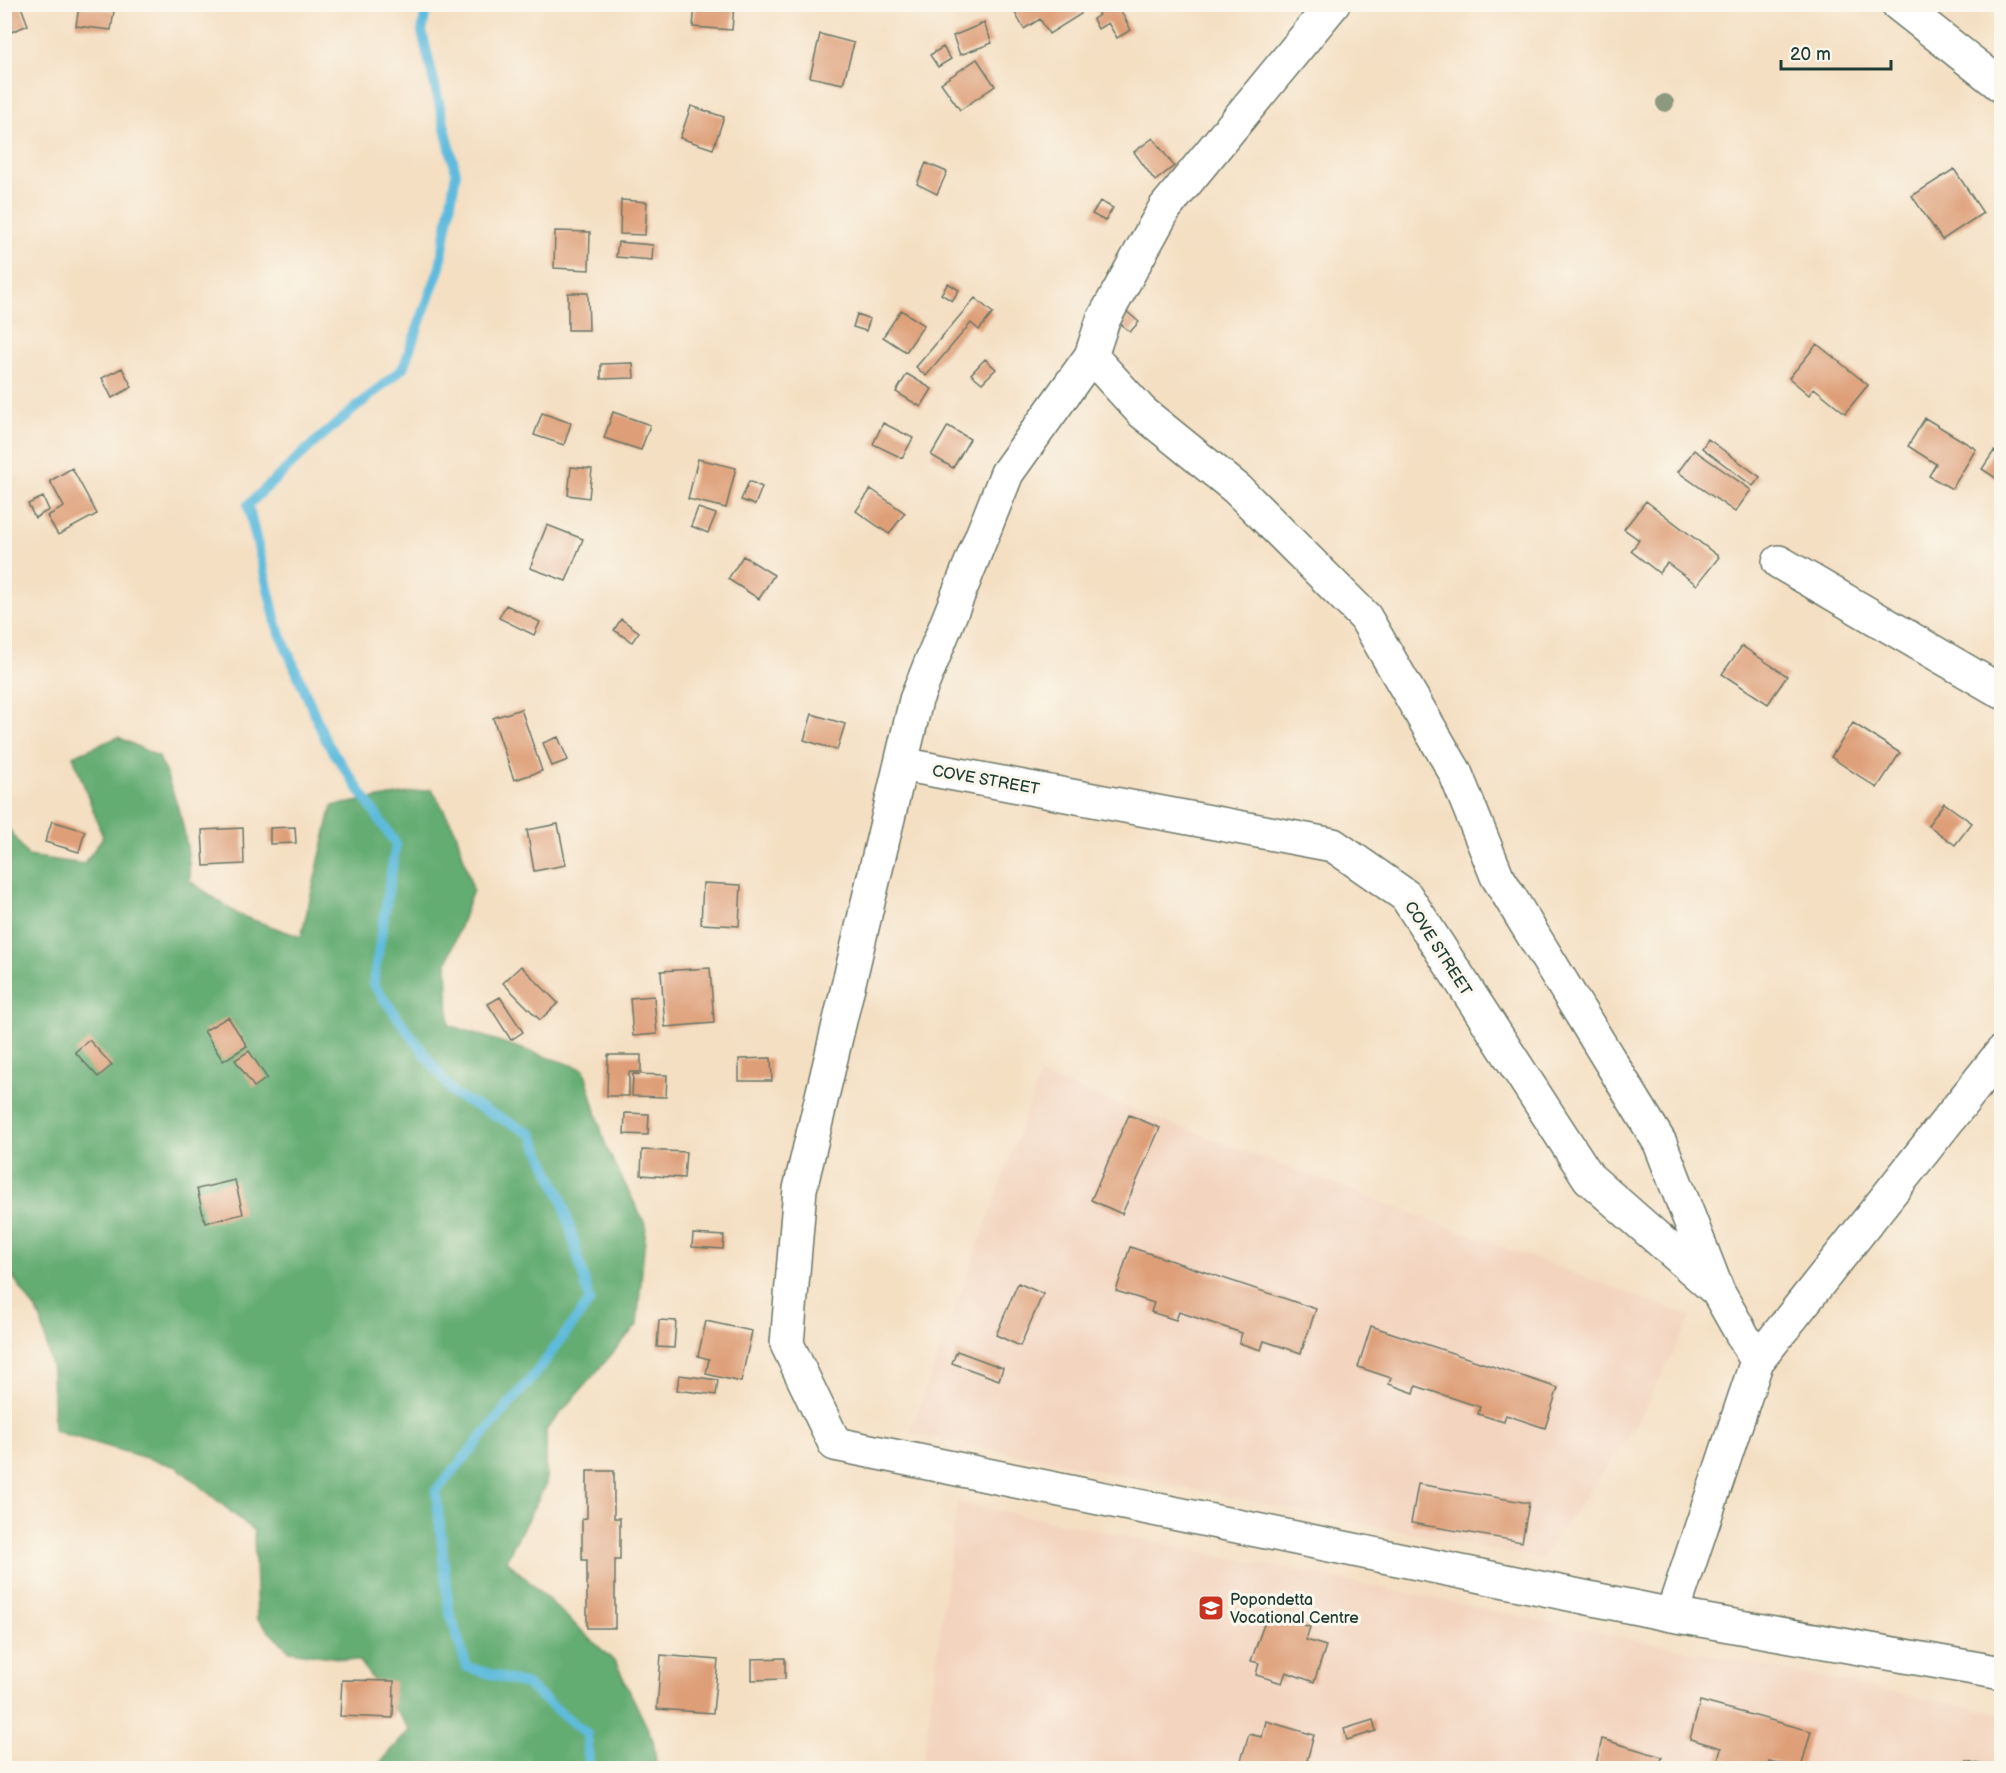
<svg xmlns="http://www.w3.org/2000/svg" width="2006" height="1773" viewBox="0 0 2006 1773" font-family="'Balsamiq Sans',sans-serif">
<rect width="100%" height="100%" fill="#fbf7ec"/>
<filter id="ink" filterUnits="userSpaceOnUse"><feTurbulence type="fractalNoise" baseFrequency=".0167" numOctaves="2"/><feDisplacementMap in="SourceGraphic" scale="12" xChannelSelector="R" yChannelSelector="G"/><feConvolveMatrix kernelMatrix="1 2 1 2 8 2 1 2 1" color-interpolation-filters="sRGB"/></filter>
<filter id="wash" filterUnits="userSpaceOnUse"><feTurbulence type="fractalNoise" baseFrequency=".008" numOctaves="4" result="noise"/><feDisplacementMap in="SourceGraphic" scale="24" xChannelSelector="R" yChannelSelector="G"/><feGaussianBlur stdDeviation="1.35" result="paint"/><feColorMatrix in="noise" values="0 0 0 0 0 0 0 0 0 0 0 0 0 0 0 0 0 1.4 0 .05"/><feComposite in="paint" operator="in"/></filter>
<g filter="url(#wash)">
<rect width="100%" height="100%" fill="#f4dfc3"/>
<!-- built -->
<path fill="#f3d4bf" d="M1040,1075L1692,1317L1634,1428L1541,1559L910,1433Z
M957,1502L2001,1714V1768H922Z"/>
<!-- forest -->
<path fill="#64ac72" stroke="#427453" stroke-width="1.5" d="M118,737L159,757C178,803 188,831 190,881L239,915L301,937L332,806L432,789L456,832L473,890L447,963L449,1025L584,1069L606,1147L646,1226L637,1325L546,1430V1484L506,1560L616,1663L653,1740L657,1768H375L410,1730L359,1661L290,1651L257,1619L254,1531L177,1467L54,1431L52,1371L41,1318L5,1265L4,822L28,856L84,864L103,837L73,756Z"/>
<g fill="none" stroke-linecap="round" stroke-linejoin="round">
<!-- stream -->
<path stroke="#5fbbdd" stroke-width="10" d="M427,4L422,32L456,173L440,267L403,368L315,442L248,505L277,626L326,741L396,844L373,984L455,1095L532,1134L562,1199L590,1301L535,1374L436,1491L449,1610L467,1667L527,1685L587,1734L589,1768"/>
</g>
<g id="blocks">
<!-- building -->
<path fill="#de9f78" d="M4,4H20L28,25L4,35Z
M1010,4H1076L1081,14L1049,34L1040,19L1024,29Z
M1093,4H1117L1131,30L1117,38L1108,23L1098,29L1093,19L1099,15Z
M695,5H734L732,30L693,27Z
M79,6L114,11L111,30L76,26Z
M984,23L992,43L960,55L953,36Z
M820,34L854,43L843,84L810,77Z
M943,47L951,59L938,67L930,55Z
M977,59L995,86L960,110L941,83Z
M691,106L724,117L713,149L680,138Z
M1153,138L1174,166L1155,181L1134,152Z
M926,163L947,172L937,194L917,184Z
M1954,169L1983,213L1942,240L1912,196Z
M621,200L647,202L645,235L620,234Z
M1100,201L1113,208L1105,221L1092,214Z
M555,231L590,232L589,270L554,268Z
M618,242L653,245L652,260L616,257Z
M948,283L959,290L952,301L941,294Z
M568,293H588L589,330H568Z
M975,298L993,313L979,330L971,323L926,376L916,367Z
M901,310L924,325L906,352L883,337Z
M1125,310L1139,322L1130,332L1116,320Z
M857,314L870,319L866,331L853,327Z
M1817,344L1868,385L1845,413L1814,388L1809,395L1789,378Z
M985,359L996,369L982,383L971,374Z
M633,363L634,378L601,379V364Z
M122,368L132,387L112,398L102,378Z
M907,374L932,389L921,407L896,392Z
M613,412L650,425L641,450L604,438Z
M542,413L571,423L564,445L534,435Z
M1925,418L1976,449L1952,489L1929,476L1936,464L1908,446Z
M883,423L913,438L902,458L873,444Z
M948,426L970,439L953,468L931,455Z
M1708,439L1760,477L1753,486L1702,448Z
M1694,450L1751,490L1735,512L1678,472Z
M1994,451L2002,456V482L1982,469Z
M698,459L736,468L726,508L688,499Z
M571,467L592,469L589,498L568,495Z
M72,468L97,514L58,535L47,516L64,507L50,481Z
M749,481L762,487L755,505L741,500Z
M871,489L905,513L889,534L856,511Z
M43,497L49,510L35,518L28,504Z
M1646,501L1719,557L1697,585L1667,563L1659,573L1631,551L1639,540L1624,529Z
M698,508L716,514L708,533L691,526Z
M547,525L583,539L566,581L530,568Z
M743,556L774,575L759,599L728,579Z
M506,605L540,622L534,635L499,618Z
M621,619L639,632L632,642L614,630Z
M1742,646L1787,676L1768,704L1722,674Z
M521,709L542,771L514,780L493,718Z
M812,714L845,724L837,750L804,740Z
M1853,723L1900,753L1877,788L1831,757Z
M558,737L568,760L552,766L543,743Z
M1944,803L1972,823L1955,845L1928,825Z
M52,821L85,831L79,852L45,842Z
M558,824L566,865L534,871L527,830Z
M295,827L296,843L270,844V828Z
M243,828L244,864L204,866L202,830Z
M703,883L741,885L739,926L701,924Z
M521,966L558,1003L540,1020L503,983Z
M710,968L714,1023L665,1027L661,971Z
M654,996L657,1034L633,1036L630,998Z
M500,997L523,1032L511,1040L488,1004Z
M228,1017L247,1046L223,1061L204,1031Z
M89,1040L112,1065L98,1077L75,1052Z
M249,1051L267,1078L254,1087L235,1060Z
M608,1055H641V1072H629V1096H607Z
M771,1058L772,1081H739V1059Z
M633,1074L667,1075L666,1097L632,1096Z
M625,1113L649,1114L648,1135L624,1134Z
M1129,1115L1160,1128L1122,1214L1091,1200Z
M642,1150L686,1152L684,1178L641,1175Z
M235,1180L243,1214L205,1223L197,1189Z
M693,1234L724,1236L723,1249L692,1247Z
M1130,1247L1316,1309L1301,1353L1264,1341L1261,1350L1239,1343L1242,1333L1179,1312L1176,1320L1151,1312L1154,1303L1116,1291Z
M1018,1283L1043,1294L1020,1346L996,1335Z
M659,1320L676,1321L674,1348L657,1347Z
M706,1321L752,1331L741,1382L706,1374L709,1359L698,1356Z
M1371,1326L1558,1388L1545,1428L1506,1415L1504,1422L1478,1414L1480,1407L1416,1386L1414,1393L1389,1384L1391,1378L1358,1367Z
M957,1351L1003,1368L999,1380L952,1363Z
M679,1375L718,1380L716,1395L677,1390Z
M587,1471H614V1518H620V1560H615V1628H587V1560H582V1519L587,1518Z
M1418,1484L1529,1503L1522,1542L1411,1523Z
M1268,1613L1310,1627L1306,1640L1326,1646L1314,1682L1286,1672L1282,1683L1256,1675L1259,1663L1251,1661Z
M661,1655L718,1660L713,1713L657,1709Z
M785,1658V1679L752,1680V1659Z
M342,1680L394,1681L393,1718L340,1716Z
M1700,1701L1811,1731L1801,1768L1769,1761L1767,1768H1752L1718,1759L1721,1748L1690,1739Z
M1373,1720L1376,1731L1347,1740L1344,1729Z
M1266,1721L1314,1735L1305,1768H1253L1240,1764L1249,1734L1262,1737Z
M1602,1739L1662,1757L1659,1768H1595Z
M1967,1761L1996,1768H1965Z"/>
</g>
</g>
<g filter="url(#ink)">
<use href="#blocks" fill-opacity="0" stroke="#6a7666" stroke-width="1.5"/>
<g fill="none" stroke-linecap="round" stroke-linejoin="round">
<!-- minor casing -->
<g stroke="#6a7666" stroke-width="36">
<path id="minor" d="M1333,4L1165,208L1103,320L1091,356L1007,473L916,700L800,1189L787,1344L835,1444L1672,1615L2002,1673
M1898,4L2002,86
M1091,356L1142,412L1237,489L1365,617L1455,772L1497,876L1660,1143L1718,1292L1757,1361
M1779,562L2002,692
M901,764L1333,845L1406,896L1589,1178L1715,1289
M1672,1615L1757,1361L2002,1052"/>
</g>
<!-- minor -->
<use href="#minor" stroke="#fff" stroke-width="33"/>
</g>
<!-- trees -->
<circle fill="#8c997f" cx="1665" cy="103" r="9"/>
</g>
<!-- icons -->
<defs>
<g id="school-square" transform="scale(1.35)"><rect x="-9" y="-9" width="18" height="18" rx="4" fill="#c8321e" stroke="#fbf7ec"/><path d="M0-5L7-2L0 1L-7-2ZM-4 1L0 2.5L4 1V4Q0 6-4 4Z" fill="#fff"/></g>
</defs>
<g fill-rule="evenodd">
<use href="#school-square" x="1211" y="1608"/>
</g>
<g text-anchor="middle" stroke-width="6" stroke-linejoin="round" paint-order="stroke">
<!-- street labels -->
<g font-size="16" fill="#1f3d34" stroke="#fbf7ec">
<text transform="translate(986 779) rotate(10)" y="6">COVE STREET</text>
<text transform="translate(1439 948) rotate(57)" y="6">COVE STREET</text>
</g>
<!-- poi labels -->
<g font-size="16" fill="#1f3d34" stroke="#fbf7ec" text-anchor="start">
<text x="1230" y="1605">Popondetta<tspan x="1230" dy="18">Vocational Centre</tspan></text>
</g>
</g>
<!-- margin -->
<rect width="2006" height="1773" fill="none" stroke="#fbf7ec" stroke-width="24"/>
<!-- scale -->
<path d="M1781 60v9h110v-9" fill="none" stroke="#1f3d34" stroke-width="3"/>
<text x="1790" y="60" font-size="18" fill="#1f3d34" stroke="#fbf7ec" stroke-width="4.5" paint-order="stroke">20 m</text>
</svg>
